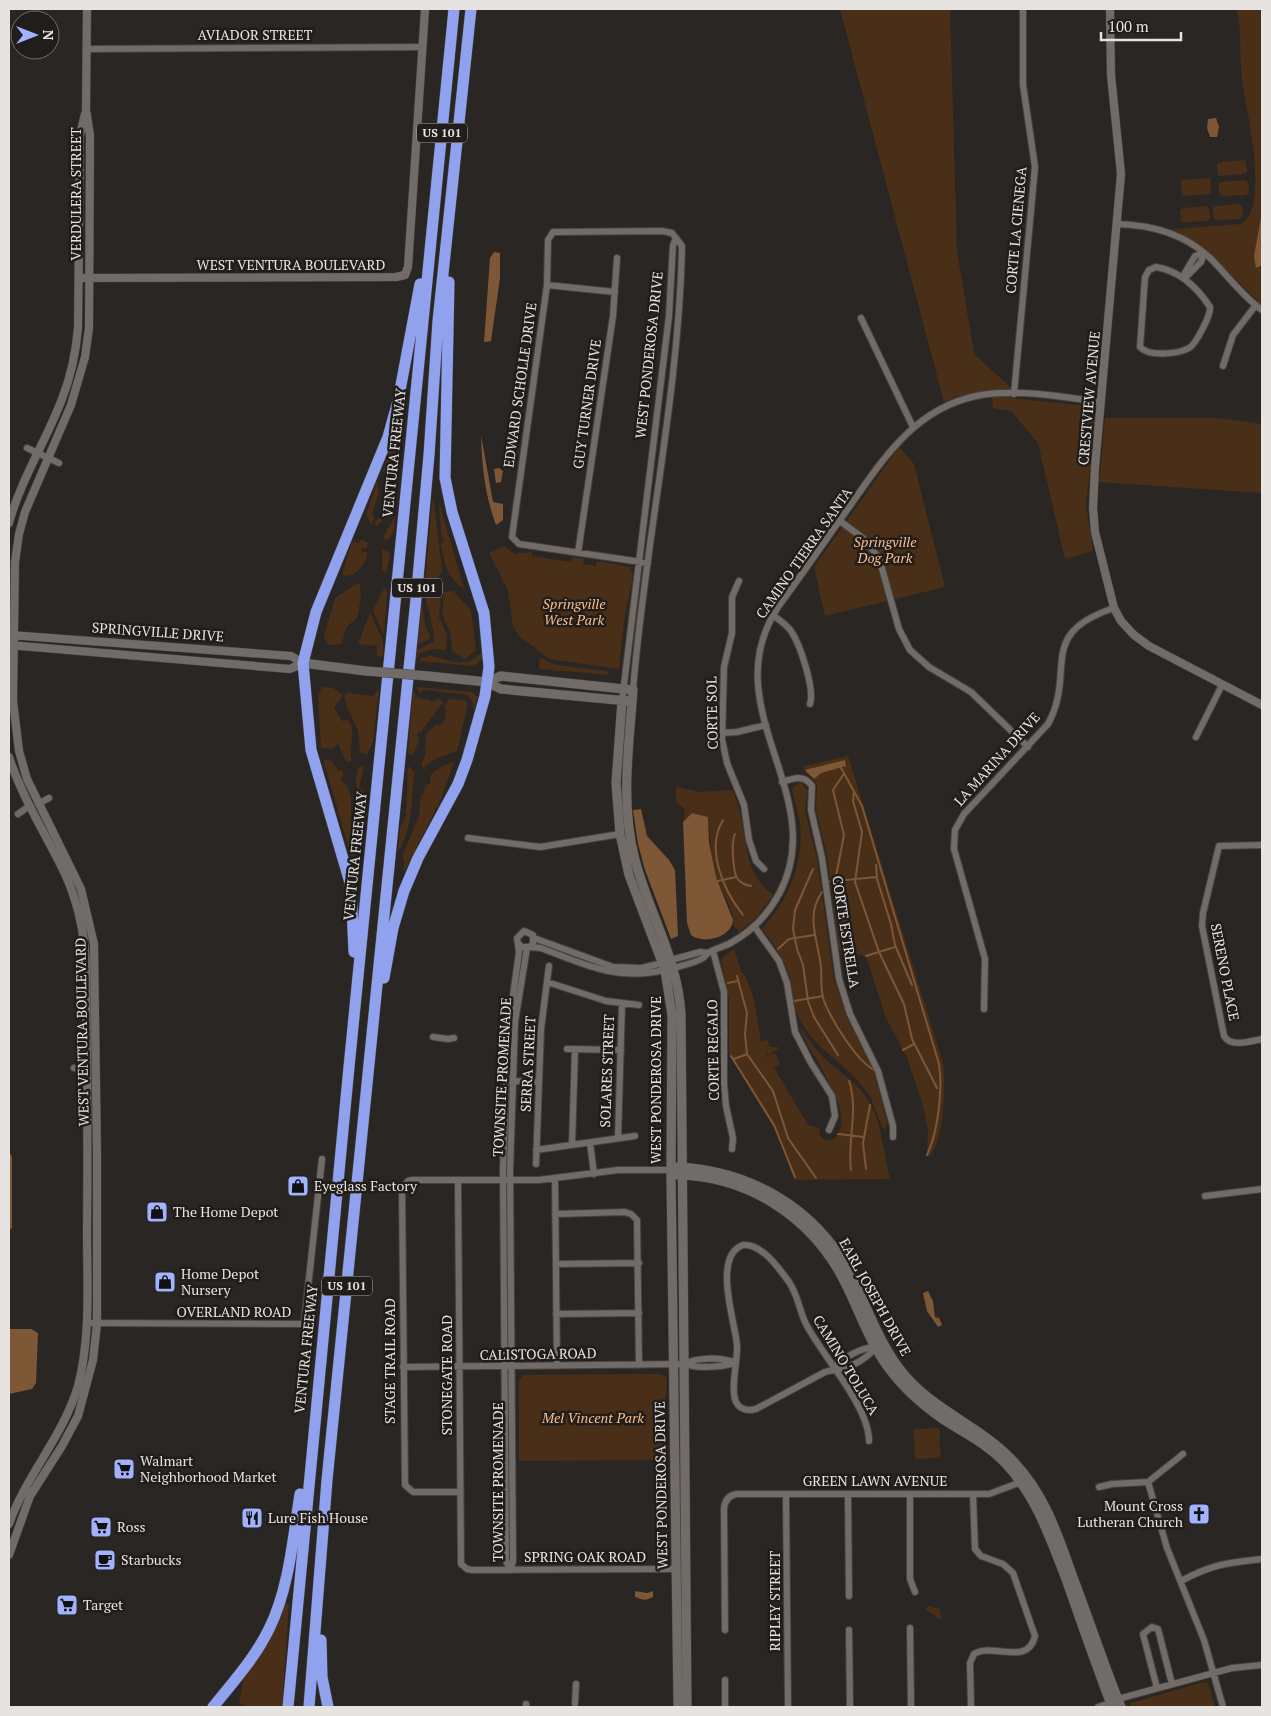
<svg xmlns="http://www.w3.org/2000/svg" width="1271" height="1716" viewBox="0 0 1271 1716" font-family="'PT Serif',serif">
<rect width="100%" height="100%" fill="#2a2623"/>
<!-- green -->
<path fill="#4a2f18" d="M840,9H950L957,251L974,354L1010,387V398L1097,407L1086,504L1093,551L1065,559L1038,443L1011,411L993,408L991,390L944,402Z
M1237,9H1262V305L1206,250L1173,229L1241,224C1271,207 1245,107 1242,77C1239,55 1242,31 1237,9Z
M1243,160L1246,162L1247,172L1244,174L1220,176L1218,174L1217,164L1220,162Z
M1210,178L1211,194L1182,196L1181,180Z
M1245,180L1248,183L1249,192L1246,195L1222,196L1219,194V184L1221,182Z
M1239,204L1242,207L1243,216L1240,219L1216,220L1214,218L1213,208L1216,206Z
M1206,206L1209,209L1210,218L1207,221L1183,222L1181,221L1180,211L1183,208Z
M1105,418H1218L1262,424V493L1099,482Z
M396,429L399,441L390,470V508L387,517L376,527L375,522L380,517V511L384,512L385,475L383,471Z
M899,447L914,464L945,587L825,616L814,567Z
M377,482L379,492L372,514L374,518L372,525L366,515Z
M432,501H434L442,571L435,582L425,583Z
M439,502L464,588C447,579 445,563 441,545L444,540L441,532Z
M395,517L394,532L387,541L383,537Z
M362,539L368,543L367,547L361,549V551L368,553C365,565 358,574 346,576L342,574L352,542L358,543Z
M504,546L515,554L532,552V556L571,562L572,557L584,559L583,564L596,566L597,561L630,567L633,576L625,614L619,669L550,659L519,636L513,626L508,591L489,553Z
M382,549L387,550L390,556L386,574L382,569Z
M358,583L360,584L361,598L357,618L346,627L342,644L328,645L324,637L335,598Z
M385,587L387,593L384,636L373,610Z
M434,588L441,596L439,617L447,635L446,650L435,649L420,653L416,660L417,650L434,642C435,631 427,606 424,592L425,589Z
M453,591L471,610L476,650L465,659L452,651L451,635L442,613L444,592Z
M422,601L425,625L431,638L418,645Z
M370,613L383,640V657L377,656V646L358,644Z
M482,651L483,658L474,666L419,661L421,657L427,658L428,655C446,659 468,671 482,651Z
M541,658L557,665L606,671L610,675L539,669V659Z
M322,687L333,688L343,695L334,708L342,721L348,720C358,733 347,746 352,760L350,762L346,761L338,744L331,749L321,748L318,695Z
M416,687L472,692L478,697L473,712V703L468,695L427,690L422,691L421,694Z
M379,689L373,742L367,755L360,752L358,730L347,707L344,695L348,693L373,696Z
M413,691L419,698L430,700L431,703L438,699L443,702L421,732L417,733L419,741L412,756L408,753Z
M449,699L464,700L468,703L457,751L437,758L423,768L421,765L425,755L426,734L435,725L440,726L446,717L444,713L447,710L444,708Z
M848,756L943,1063C946,1084 944,1139 930,1156L927,1155L928,1130L922,1102L907,1058L886,1018L866,956L839,950L827,855L816,810L817,786L813,778L805,773L804,766Z
M323,759L333,761V764L338,770H342L344,774L341,779L348,788L351,799V818L358,839L354,857L351,856Z
M454,762L441,799L404,872V859L402,857L419,816L421,795H423L425,786L430,783V776C437,768 444,765 454,762Z
M364,765L359,789L363,790C362,801 367,812 363,822C357,816 354,775 358,768Z
M408,766L415,772C410,798 414,828 398,852L400,828L406,816Z
M800,782L807,790L805,811L817,859L834,980L846,1015L874,1072L887,1122L885,1130C878,1123 875,1103 867,1092C845,1060 807,1048 794,1005C791,998 792,990 791,982C786,961 775,945 762,929C789,900 804,862 800,823C798,811 794,800 792,789Z
M676,787L701,792L730,790L733,791C749,826 739,871 773,895L756,918L739,932L733,925C735,911 721,891 716,878C709,858 711,837 708,817L694,813L684,820L685,809L676,802Z
M734,949L742,973L745,975L754,999L761,1042L767,1039L770,1047H778V1049L768,1055L766,1052L767,1056L775,1053L780,1064L774,1068L808,1125L819,1128C818,1137 824,1142 832,1140C864,1119 806,1050 799,1026C806,1036 813,1047 822,1056C840,1074 858,1081 871,1105C882,1127 884,1154 890,1179L794,1180L777,1133L729,1054V999L721,961L723,957Z
M661,1374L666,1377C668,1386 665,1395 665,1404C664,1423 667,1441 665,1460L519,1461V1380L523,1375Z
M938,1428L940,1430L939,1443L941,1455L938,1458L916,1459L914,1456L915,1444L913,1431L915,1429Z
M284,1602L289,1604L282,1707H251L239,1703L244,1677Z
M929,1606L940,1609L941,1620L925,1609Z
M1204,1682L1208,1683L1215,1707H1129L1131,1703Z"/>
<!-- water -->
<path fill="#7e5737" d="M1216,118L1219,127L1217,137H1210L1207,128L1208,119Z
M1262,212V265L1256,268L1254,256Z
M494,252L500,253V278L491,341L484,342L490,258Z
M481,435L493,502L503,504V520L496,525C485,495 482,467 481,435Z
M499,468L503,471L501,482L496,483L494,469Z
M845,760L846,766L821,773L814,779L805,770Z
M641,809L647,836L669,860L675,870L678,936L671,939L645,870L638,844L633,810Z
M692,813L708,817L709,843L716,877L733,920C732,937 704,945 691,935L687,923L683,822Z
M9,1151L12,1157V1228L9,1230Z
M928,1291L933,1301L935,1317L939,1318L942,1325L938,1327L927,1311L923,1293Z
M9,1329H31L38,1333L36,1383L32,1389L9,1394Z
M635,1591L647,1593L653,1591V1597C645,1601 643,1600 635,1597Z"/>
<g fill="none" stroke-linecap="round" stroke-linejoin="round">
<!-- stream -->
<path stroke="#7e5737" stroke-width="2" d="M840,766L862,806L939,1064C943,1089 938,1132 927,1155
M854,792L853,801L862,832L855,882L879,952L904,1004L912,1039L937,1088
M723,820C705,849 724,891 743,915
M735,834C731,841 733,871 737,878C740,883 746,885 751,886
M876,865L877,879L891,924L895,945L912,985
M813,869L795,910L793,929L797,949L803,965L808,1001L814,1017L838,1055
M718,881L736,877
M835,881L844,835L833,790L843,775
M826,882L876,877
M822,892C805,916 818,940 821,967C822,978 820,991 824,1001C832,1021 856,1060 874,1070
M778,949L789,939L814,935
M866,956L895,947
M737,976L747,1013L745,1034L747,1054L773,1091L788,1138L816,1178
M728,983L737,981
M794,1001L823,996
M903,1050L914,1044
M731,1056L774,1125L795,1177
M734,1059L747,1054
M849,1081C859,1111 847,1140 851,1170
M838,1134L864,1137
M866,1169L863,1143L870,1105"/>
<!-- minor casing -->
<g stroke="#46423f" stroke-width="8">
<path id="minor" d="M87,49L422,47
M1117,224C1155,225 1189,235 1215,263C1231,280 1244,297 1262,310
M1156,267C1180,271 1197,287 1210,307C1211,315 1196,344 1189,348C1178,354 1149,357 1140,347L1145,277L1149,270Z
M1183,276H1187L1201,262L1204,253
M1183,276L1195,256L1204,253
M547,285L615,292
M861,318L913,427
M1223,366L1233,335L1256,305
M1014,394L1035,167L1023,85V9
M27,448L59,463
M840,521L864,539L879,558L899,629L910,650L929,667L971,692L1028,747
M578,553L613,316L617,258
M739,581L732,597V633L724,667L722,739L727,763L744,805L749,840L756,861L764,869
M773,615C779,620 786,624 791,631C800,644 815,689 810,704
M633,690C645,541 679,395 682,246L672,233L662,231L553,232L548,240L547,285L512,537L519,544L648,563
M622,701L669,316L673,245L676,238
M722,733L737,732L766,725
M1196,737L1222,685
M782,782C794,778 804,774 812,786L811,810L822,858L839,979L850,1014L878,1071L893,1126V1137
M38,804L49,798
M18,814L28,807
M468,838L540,847L620,834
M1262,845L1219,846L1203,913L1202,926L1224,1036C1231,1048 1251,1041 1262,1039
M754,926L779,961L787,983L795,1032L811,1063L832,1096L835,1116L829,1130
M534,938L613,967L641,968L663,963
M530,947L541,948C587,965 614,981 665,970
M713,951L724,992V1084L726,1106L733,1138L732,1149
M671,960L700,952L708,953
M674,968C683,965 695,963 703,958C705,957 706,954 708,953C715,948 725,947 732,942C752,931 768,914 779,894C832,796 712,708 778,607C800,577 821,547 842,517C879,466 910,410 976,396C1016,388 1061,397 1101,402
M547,982L606,1001L639,1005
M984,1009L985,959L954,849L955,830L964,814L1048,724C1077,671 1035,634 1114,608
M433,1037L448,1039L454,1038
M567,1049L621,1050
M74,1068H87
M510,1081L539,1082
M618,1138L622,1004
M590,1143L594,1174
M572,1145L575,1049
M536,1150L635,1136
M536,1164L541,1029L549,966
M555,1179L557,1366
M458,1180L461,1564L467,1569L472,1570L676,1569
M1205,1196L1262,1189
M555,1214L625,1212L631,1214L637,1220L639,1365
M556,1264L639,1263
M556,1314L639,1313
M87,1323L304,1324L322,1159
M684,1364C698,1357 721,1357 736,1363
M403,1367L684,1364C699,1369 720,1367 736,1363
M834,1369C840,1358 864,1347 875,1347
M869,1441C869,1406 823,1357 806,1324C799,1310 798,1295 789,1282C779,1268 761,1243 743,1245C712,1256 735,1321 737,1345C738,1360 730,1389 736,1402C740,1410 748,1411 756,1409L825,1372C831,1370 836,1370 841,1369C852,1367 871,1356 875,1347
M1148,1482L1183,1454
M1099,1487L1112,1484L1148,1482L1167,1548L1204,1640L1223,1707
M460,1492H413L405,1485L402,1189L408,1181L413,1180H539L618,1170H671
M786,1494L788,1707
M848,1494L849,1596
M910,1494V1579L915,1592
M510,1570L506,1561L503,1170L508,1032L519,952L517,938L524,931L533,935V943L530,947H522L518,943
M510,1570L513,1561L510,1170L515,1022L527,948
M1181,1581C1213,1564 1227,1563 1262,1559
M910,1628L911,1707
M725,1630L724,1508C725,1500 729,1495 737,1494H989L1021,1482
M849,1630L850,1707
M725,1680V1707
M1157,1688L1143,1634L1152,1627L1158,1629L1172,1684
M1118,1699L1232,1668L1262,1665
M575,1703L576,1684
M526,1707V1704
M971,1707L970,1663L974,1654C992,1642 1028,1667 1035,1636L1013,1573L1003,1564L981,1556L975,1549L973,1494
M1098,1707L1110,1703"/>
</g>
<!-- tertiary casing -->
<g stroke="#46423f" stroke-width="9">
<path id="tertiary" d="M1110,9L1111,75L1121,174L1095,467L1093,508L1095,532L1114,608L1121,621L1134,635L1149,646L1262,705
M79,278L396,277L405,275L408,267L425,9
M9,523C21,479 46,441 62,399C71,376 76,352 78,328L80,135L85,114
M10,635L291,656L303,663
M9,645L290,669L303,663
M9,757C23,800 46,834 65,874C78,902 84,932 86,963C87,1053 88,1142 87,1232C87,1283 91,1336 78,1386C63,1437 26,1475 9,1524
M9,1555L30,1496L62,1446L78,1416L93,1360L97,1324V1154L94,944L81,889L27,779L19,751L13,701L15,562L19,534L25,512L71,405L85,357L89,328L90,135L86,110L87,9"/>
</g>
<!-- secondary casing -->
<g stroke="#46423f" stroke-width="10">
<path id="secondary" d="M303,663L366,671
M428,676L487,682L501,689L628,701
M487,682L501,676L633,690C629,747 620,803 635,860C649,913 678,959 681,1015L687,1707
M622,701L616,783L620,834L629,875L665,970L672,1015L671,1175L678,1707
M676,1167C749,1170 814,1207 849,1271C866,1303 877,1339 899,1368C930,1410 981,1425 1015,1463C1046,1496 1059,1538 1074,1580C1090,1622 1104,1665 1121,1707
M678,1175C746,1176 808,1215 841,1275C857,1304 867,1338 887,1366C902,1387 922,1405 944,1420C966,1434 987,1444 1005,1463C1036,1496 1050,1538 1066,1579C1081,1622 1096,1665 1112,1707"/>
</g>
<!-- motorway casing -->
<g stroke="#46423f" stroke-width="12">
<path id="motorway" d="M354,952L351,886L311,750L303,663L316,612L388,437L398,401L420,284
M384,978L393,928L404,891L418,858L458,784L467,760L485,696L489,667L484,613L452,512L445,478L449,282
M321,1640L322,1677L328,1707
M213,1707C233,1682 255,1658 269,1629C289,1589 293,1538 300,1494
M288,1707L349,1067L454,9
M309,1707L327,1480L417,589L429,455L438,321L471,9"/>
</g>
<!-- minor -->
<use href="#minor" stroke="#716c68" stroke-width="6"/>
<!-- tertiary -->
<use href="#tertiary" stroke="#716c68" stroke-width="8"/>
<!-- secondary -->
<use href="#secondary" stroke="#716c68" stroke-width="9"/>
<!-- motorway -->
<use href="#motorway" stroke="#90a1ed" stroke-width="11"/>
<!-- secondary-bridge casing -->
<g stroke="#46423f" stroke-width="10" stroke-linecap="butt">
<path id="secondary-bridge" d="M366,671L428,676"/>
</g>
<!-- secondary-bridge -->
<use href="#secondary-bridge" stroke="#716c68" stroke-width="9"/>
</g>
<!-- icons -->
<defs>
<g id="shop-square" transform="scale(1.125)"><rect x="-9" y="-9" width="18" height="18" rx="4" fill="#a2b2fd" stroke="#211d1a"/><path d="M-5-2.5h2.3a2.7 3.5 0 0 1 5.4 0H5L5.5 6h-11ZM-1.5-2.5h3a1.5 2.3 0 0 0-3 0Z" fill="#111"/></g>
<g id="supermarket-square" transform="scale(1.125)"><rect x="-9" y="-9" width="18" height="18" rx="4" fill="#a2b2fd" stroke="#211d1a"/><path d="M-6-5.5h2.5l.6 2H6L4.5 2H-2.5L-4.4-4H-6ZM-1.5 3.2a1.3 1.3 0 1 0 .1 0ZM3 3.2a1.3 1.3 0 1 0 .1 0Z" fill="#111"/></g>
<g id="church-square" transform="scale(1.125)"><rect x="-9" y="-9" width="18" height="18" rx="4" fill="#a2b2fd" stroke="#211d1a"/><path d="M-1.2-6h2.4v3.5h3.3v2.4h-3.3V6h-2.4V-.1h-3.3v-2.4h3.3Z" fill="#111"/></g>
<g id="restaurant-square" transform="scale(1.125)"><rect x="-9" y="-9" width="18" height="18" rx="4" fill="#a2b2fd" stroke="#211d1a"/><path d="M-5-6h1v4h1v-4h1v4h1v-4h1v5L-1.5 .5V6h-2V.5L-5-1ZM5-6V6H3V1.5H1.5Q1.5-4 5-6Z" fill="#111"/></g>
<g id="cafe-square" transform="scale(1.125)"><rect x="-9" y="-9" width="18" height="18" rx="4" fill="#a2b2fd" stroke="#211d1a"/><path d="M-5.5-4.5H6V0H3Q3 3.5 0 3.5H-2.5Q-5.5 3.5-5.5 0ZM3-3.2v2h1.7v-2ZM-6 4.5H4V6H-6Z" fill="#111"/></g>
</defs>
<g fill-rule="evenodd">
<use href="#shop-square" x="298" y="1186"/>
<use href="#shop-square" x="157" y="1212"/>
<use href="#shop-square" x="165" y="1282"/>
<use href="#supermarket-square" x="124" y="1469"/>
<use href="#church-square" x="1199" y="1514"/>
<use href="#restaurant-square" x="252" y="1518"/>
<use href="#supermarket-square" x="101" y="1527"/>
<use href="#cafe-square" x="105" y="1560"/>
<use href="#supermarket-square" x="67" y="1605"/>
</g>
<g text-anchor="middle" stroke-width="5" stroke-linejoin="round" paint-order="stroke">
<!-- shield labels -->
<g fill="#211d1a" stroke="#aba8a5" stroke-width="1">
<rect x="417" y="123.5" width="50" height="19" rx="4"/>
<rect x="392" y="578.5" width="50" height="19" rx="4"/>
<rect x="322" y="1276.5" width="50" height="19" rx="4"/>
</g>
<g font-size="12" font-weight="bold" fill="#e6e3e1">
<text x="442" y="137">US 101</text>
<text x="417" y="592">US 101</text>
<text x="347" y="1290">US 101</text>
</g>
<!-- street labels -->
<g font-size="14" fill="#e6e3e1" stroke="#211d1a">
<text x="255" y="40">AVIADOR STREET</text>
<text transform="translate(76 194) rotate(-90)" y="5">VERDULERA STREET</text>
<text transform="translate(1016 230) rotate(-85)" y="5">CORTE LA CIENEGA</text>
<text x="291" y="270">WEST VENTURA BOULEVARD</text>
<text transform="translate(649 355) rotate(-84)" y="5">WEST PONDEROSA DRIVE</text>
<text transform="translate(520 385) rotate(-82)" y="5">EDWARD SCHOLLE DRIVE</text>
<text transform="translate(1089 398) rotate(-85)" y="5">CRESTVIEW AVENUE</text>
<text transform="translate(587 404) rotate(-82)" y="5">GUY TURNER DRIVE</text>
<text transform="translate(394 453) rotate(-84)" y="5">VENTURA FREEWAY</text>
<text transform="translate(804 553) rotate(-55)" y="5">CAMINO TIERRA SANTA</text>
<text transform="translate(158 632) rotate(4)" y="5">SPRINGVILLE DRIVE</text>
<text transform="translate(712 713) rotate(-91)" y="5">CORTE SOL</text>
<text transform="translate(997 759) rotate(-48)" y="5">LA MARINA DRIVE</text>
<text transform="translate(355 856) rotate(-84)" y="5">VENTURA FREEWAY</text>
<text transform="translate(846 932) rotate(81)" y="5">CORTE ESTRELLA</text>
<text transform="translate(1225 972) rotate(79)" y="5">SERENO PLACE</text>
<text transform="translate(82 1032) rotate(-91)" y="5">WEST VENTURA BOULEVARD</text>
<text transform="translate(713 1050) rotate(-91)" y="5">CORTE REGALO</text>
<text transform="translate(528 1064) rotate(-87)" y="5">SERRA STREET</text>
<text transform="translate(607 1071) rotate(-88)" y="5">SOLARES STREET</text>
<text transform="translate(502 1077) rotate(-87)" y="5">TOWNSITE PROMENADE</text>
<text transform="translate(656 1080) rotate(-90)" y="5">WEST PONDEROSA DRIVE</text>
<text transform="translate(875 1297) rotate(61)" y="5">EARL JOSEPH DRIVE</text>
<text x="234" y="1317">OVERLAND ROAD</text>
<text transform="translate(306 1349) rotate(-84)" y="5">VENTURA FREEWAY</text>
<text transform="translate(538 1354) rotate(-1)" y="5">CALISTOGA ROAD</text>
<text transform="translate(390 1361) rotate(-90)" y="5">STAGE TRAIL ROAD</text>
<text transform="translate(846 1365) rotate(59)" y="5">CAMINO TOLUCA</text>
<text transform="translate(447 1375) rotate(-90)" y="5">STONEGATE ROAD</text>
<text x="875" y="1486">GREEN LAWN AVENUE</text>
<text transform="translate(498 1482) rotate(-90)" y="5">TOWNSITE PROMENADE</text>
<text transform="translate(661 1485) rotate(-91)" y="5">WEST PONDEROSA DRIVE</text>
<text x="585" y="1562">SPRING OAK ROAD</text>
<text transform="translate(775 1601) rotate(-90)" y="5">RIPLEY STREET</text>
</g>
<!-- park labels -->
<g font-size="14" font-style="italic" fill="#fcbd8a" stroke="#211d1a">
<text x="885" y="547">Springville<tspan x="885" dy="16">Dog Park</tspan></text>
<text x="574" y="609">Springville<tspan x="574" dy="16">West Park</tspan></text>
<text x="593" y="1423">Mel Vincent Park</text>
</g>
<!-- poi labels -->
<g font-size="14" fill="#e6e3e1" stroke="#211d1a" text-anchor="start">
<text x="314" y="1191">Eyeglass Factory</text>
<text x="173" y="1217">The Home Depot</text>
<text x="181" y="1279">Home Depot<tspan x="181" dy="16">Nursery</tspan></text>
<text x="140" y="1466">Walmart<tspan x="140" dy="16">Neighborhood Market</tspan></text>
<text x="1183" y="1511" text-anchor="end">Mount Cross<tspan x="1183" dy="16">Lutheran Church</tspan></text>
<text x="268" y="1523">Lure Fish House</text>
<text x="117" y="1532">Ross</text>
<text x="121" y="1565">Starbucks</text>
<text x="83" y="1610">Target</text>
</g>
</g>
<!-- border -->
<rect width="1271" height="1716" fill="none" stroke="#e6e3e1" stroke-width="20"/>
<!-- north arrow -->
<g transform="translate(35 35) rotate(90)"><circle r="24" fill="#211d1a" stroke="#706c6a"/>
<path d="M0-4L9 19L0 12L-9 19Z" fill="#a2b2fd"/>
<text y="-8" font-size="14" font-weight="bold" text-anchor="middle" fill="#e6e3e1">N</text>
</g>
<!-- scale -->
<path d="M1101 32v8h80v-8" fill="none" stroke="#e6e3e1" stroke-width="2.5"/>
<text x="1108" y="32" font-size="15" fill="#e6e3e1" stroke="#211d1a" stroke-width="4" paint-order="stroke">100 m</text>
</svg>
